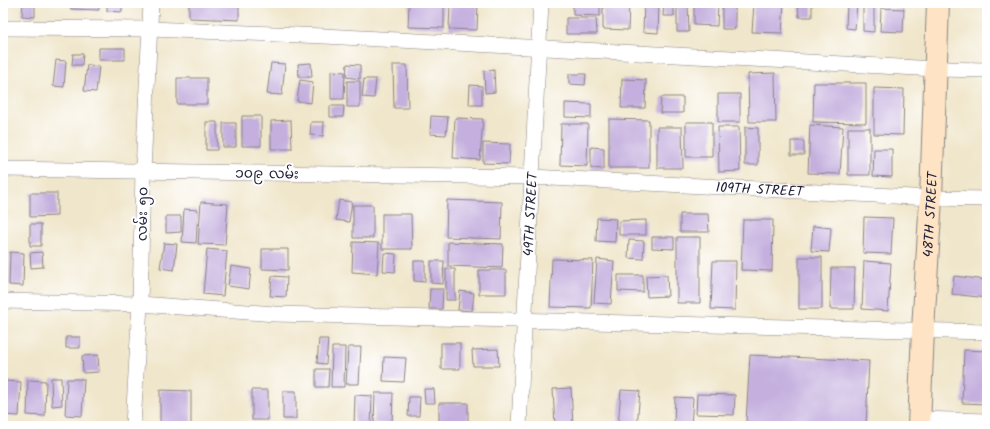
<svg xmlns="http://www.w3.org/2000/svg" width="990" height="429" viewBox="0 0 990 429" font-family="Kalam,'Noto Sans Myanmar',sans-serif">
<rect width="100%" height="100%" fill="#fff"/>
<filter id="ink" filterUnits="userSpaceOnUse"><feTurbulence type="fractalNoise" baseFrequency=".025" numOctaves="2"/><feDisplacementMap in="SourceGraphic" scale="8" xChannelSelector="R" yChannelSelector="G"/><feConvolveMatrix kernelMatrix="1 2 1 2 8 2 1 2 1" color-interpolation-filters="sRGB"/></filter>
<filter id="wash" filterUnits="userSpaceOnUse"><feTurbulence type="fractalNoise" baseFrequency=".012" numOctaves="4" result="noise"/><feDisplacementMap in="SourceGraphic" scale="16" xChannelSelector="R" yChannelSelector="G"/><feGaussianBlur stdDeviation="0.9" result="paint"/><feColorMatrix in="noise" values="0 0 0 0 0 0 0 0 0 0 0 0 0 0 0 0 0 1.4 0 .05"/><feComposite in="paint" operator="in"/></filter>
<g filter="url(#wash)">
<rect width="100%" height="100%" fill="#f0e6cb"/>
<g id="blocks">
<!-- building -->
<path fill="#c4afde" d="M23,3H35V17L22,16Z
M71,3H99V10L71,9Z
M107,3H122V12L107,11Z
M189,3H239V20L189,18Z
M409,3H444V28L408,27Z
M450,3H478L477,30L449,29Z
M573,3H600V16L573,15Z
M603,3H629L628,30L603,29Z
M644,3H659L658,33L643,32Z
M664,3H674V16H663Z
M677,3H688L689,32H677Z
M694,3H718L717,26L694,25Z
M722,3H735V29H722Z
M754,3H784L782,33L752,32Z
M812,3V17H799L798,4Z
M847,3H857L855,29L846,28Z
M863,3H874V32L863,31Z
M881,8L904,9L903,32L880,31Z
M566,18H596L597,34H566Z
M99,48H125V60H99Z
M73,54H83L82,65H72Z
M56,60L66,61L64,87L53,86Z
M271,63L285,64L282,95L267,94Z
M311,63L312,77H299L298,64Z
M347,64L360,65V79L346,77Z
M87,65L99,66L96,92L84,91Z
M393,65H407L408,108H394Z
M494,70L495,92L485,93L484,71Z
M331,71L345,72L344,99H331Z
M775,73L776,122H749L748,74Z
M569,74H586L585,85L569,84Z
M177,78H207V104H177Z
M364,79H376L374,98L362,97Z
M622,79L646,80L645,108H621Z
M300,80L313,82L311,103L297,101Z
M347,81H360V107H347Z
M814,83H866V123L813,122Z
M470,85L482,86V105H469Z
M874,88L904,89L903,135L874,134Z
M718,94H740V122H718Z
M661,97H683V113H660Z
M565,103L591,104V118L565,117Z
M330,106H344L343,117H330Z
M242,116H261V146H242Z
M431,116L448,117L446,135L430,134Z
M455,118L483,119L480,160L453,158Z
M609,119L649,120V168H609Z
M291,120L292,149H271V121Z
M206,122H217V150H206Z
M311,122H324L323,136L310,135Z
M686,122H712V157H686Z
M223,123H236V147H223Z
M561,124H588L587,166L560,165Z
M810,125L843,127L840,174L808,173Z
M657,127H682L683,168H657Z
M718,127H739L740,171L719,172Z
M745,127L758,128V165H745Z
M848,128H870V175H848Z
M791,141H804V155H791Z
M483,143L510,144L509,164L483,163Z
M591,147L604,148V169L591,168Z
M874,149H892V177L873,176Z
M30,193H57V216L30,217Z
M339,200L352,202L349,222L336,220Z
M447,200L502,202L501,239L446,237Z
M201,202L228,204L225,245L198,244Z
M353,205H373V238H353Z
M184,209L198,210L196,243L182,242Z
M382,214H411L412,249H382Z
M680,214H708L709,232H680Z
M166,216H181V232L166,233Z
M864,217L893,218L891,254L863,253Z
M597,218L616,219L615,242L596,241Z
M646,220V235H619V221Z
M743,220H773L772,271L741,270Z
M30,224H41V246H30Z
M813,226L831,228L829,252L811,251Z
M652,237H674V249L652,248Z
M677,237H700V303H677Z
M629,240L644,241L643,259L628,258Z
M353,242L379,243L377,274L352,272Z
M448,242L503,244L502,268L448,266Z
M164,243L177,244L174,270L160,268Z
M207,249L227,251L223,296L203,294Z
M262,249H288V270L262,269Z
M10,252L24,253L23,286L9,285Z
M42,252L43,267L31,268L30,253Z
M384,253L396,254L395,272L383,271Z
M799,257H822V309H799Z
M552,259L593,260L591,308L550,307Z
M597,259L614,261L611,304L594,303Z
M414,261H425V282L414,281Z
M431,261H444L443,284L431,283Z
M713,261H736L735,310L711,309Z
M864,261L891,263L888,311L862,309Z
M231,266L251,269L249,289L228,286Z
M831,268H855L854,309H830Z
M446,269H455V300H446Z
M479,270H506V294H479Z
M618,275H643V292L618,291Z
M667,275L668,296L647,297L646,276Z
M272,276L287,277L286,297L270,296Z
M954,276L987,280V298L952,294Z
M430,289H443L442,309H429Z
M460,291L474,293L472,311L458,310Z
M66,337H80V348H66Z
M319,339H328L326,364L317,363Z
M441,343H460V369H441Z
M332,347H345L344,387H331Z
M348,347H361L359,384H346Z
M498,349L499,366H473L472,350Z
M964,350L987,351V404L962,403Z
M98,355L99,372L83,373L82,356Z
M750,355L869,361L866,426H800V425L746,422Z
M384,357L406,358L404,382L383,381Z
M316,369H329L328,387H316Z
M51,378H61L62,405L52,406Z
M67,379H84L82,416L65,415Z
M28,380L46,381L45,416L27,415Z
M3,381L21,382L19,416L3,415Z
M571,388L573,425L555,426L553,389Z
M424,389H434L435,403H425Z
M160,390L191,391V426H160Z
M252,390H268V420H252Z
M621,390L640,391L637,426H618Z
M283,391H296V419H283Z
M375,393H393L392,424L374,423Z
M697,394L735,395L734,415L696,414Z
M355,395L372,396L371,426H354Z
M409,397H420L419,416H408Z
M675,397L693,398L691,426H674Z
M439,403H468V426H439Z"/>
</g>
</g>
<g filter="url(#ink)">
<use href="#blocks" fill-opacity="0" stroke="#898483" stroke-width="1"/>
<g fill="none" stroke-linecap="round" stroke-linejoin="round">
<!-- minor casing -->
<g stroke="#898483" stroke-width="16">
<g id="minor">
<path d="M3,28L150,29L324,36L936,69L987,70"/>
<path id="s1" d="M3,169L532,177L931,198L987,199"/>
<path d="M3,301L140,304L275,314L987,332"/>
<path d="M919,419L987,421"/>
<path d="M133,426L140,304L143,171L151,3"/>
<path id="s2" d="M519,426L541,3"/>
</g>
</g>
<!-- secondary casing -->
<g stroke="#898483" stroke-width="24">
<g id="secondary">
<path id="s3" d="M919,426L923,330L931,198L938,3"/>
</g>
</g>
<!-- minor -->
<use href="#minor" stroke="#fff" stroke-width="15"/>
<!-- secondary -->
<use href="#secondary" stroke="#fee4c5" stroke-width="22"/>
</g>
</g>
<g text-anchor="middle" stroke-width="4" stroke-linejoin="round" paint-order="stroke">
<!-- street labels -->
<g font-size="14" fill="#22223b" stroke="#fff">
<text transform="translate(267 173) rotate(1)" y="5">၁၀၉ လမ်း</text>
<text dy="5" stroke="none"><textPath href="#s1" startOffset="757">109TH STREET</textPath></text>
<text transform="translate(142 214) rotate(-89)" y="5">လမ်း ၅၀</text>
<text dy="5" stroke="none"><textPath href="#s2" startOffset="212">49TH STREET</textPath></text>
<text dy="5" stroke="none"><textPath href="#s3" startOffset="212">48TH STREET</textPath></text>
</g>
</g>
<!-- margin -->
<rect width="990" height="429" fill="none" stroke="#fff" stroke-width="16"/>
</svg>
